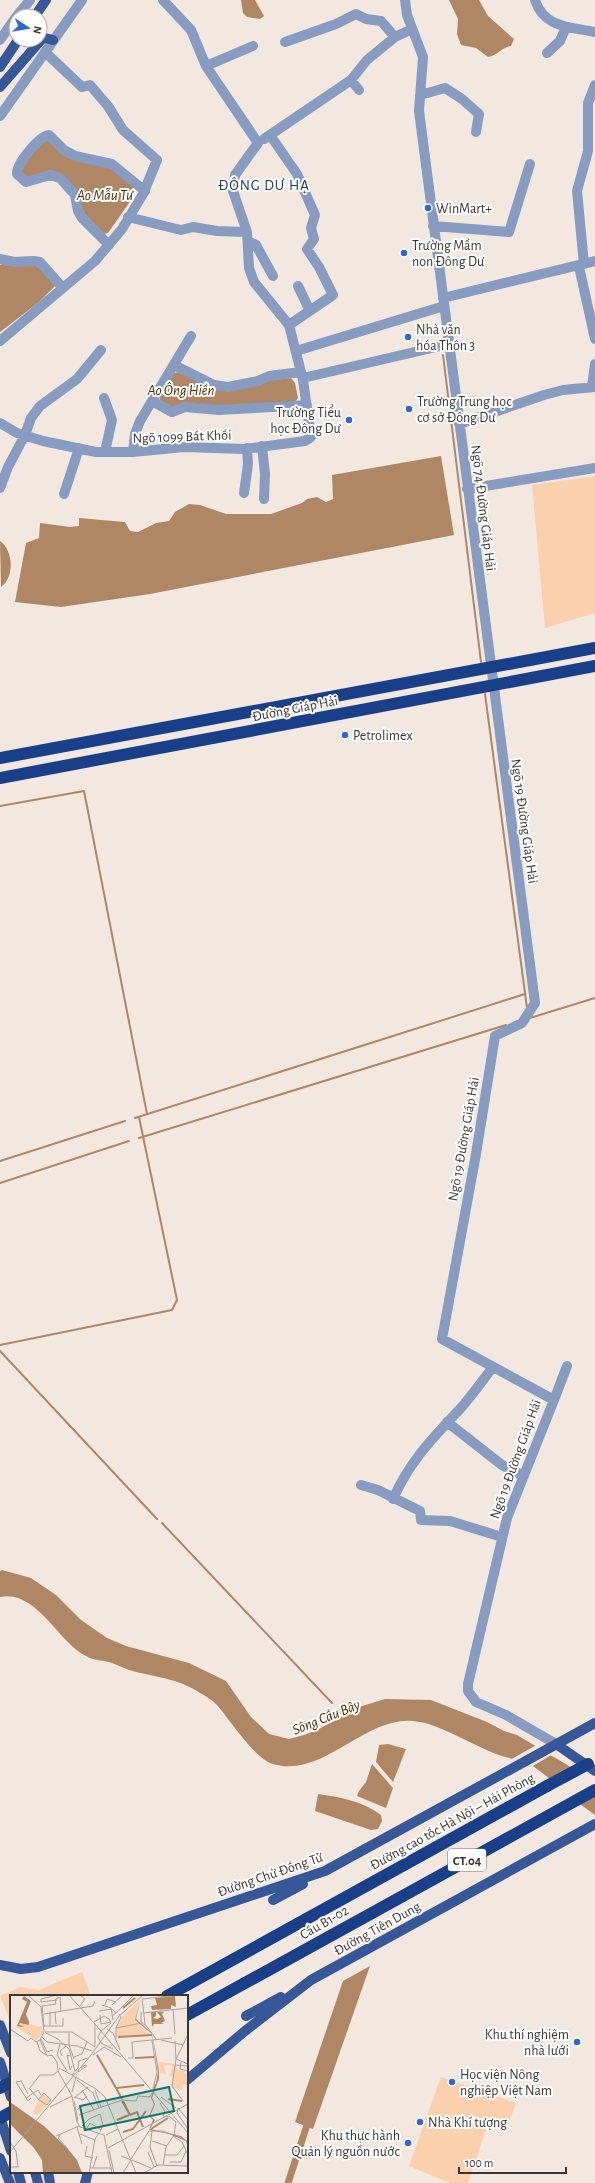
<svg xmlns="http://www.w3.org/2000/svg" width="595" height="2183" viewBox="0 0 595 2183" font-family="'Alegreya Sans',sans-serif">
<rect width="100%" height="100%" fill="#f2e8e0"/>
<!-- green -->
<path fill="#fbd0ac" d="M595,476V613L545,628L532,485Z
M82,1972L90,1993L84,1996H11V2023L0,1996L20,1987L39,1990Z
M441,2077L516,2103L506,2130L488,2124L468,2183H450L409,2166Z"/>
<!-- water -->
<path fill="#b08764" d="M241,0H255L264,16L260,19L247,17L243,13Z
M449,0H479L488,16L514,39L511,46C502,47 498,55 488,57L476,48L461,45L457,34L458,19Z
M45,139L108,167L133,185L134,196L108,233L104,234L85,214L81,209L80,193L61,174L50,170L27,179L20,169Z
M3,264C15,269 33,262 40,268C46,273 51,280 56,285L39,302L0,332V265Z
M179,372L209,387L291,378L295,383L298,398L295,402L175,409L160,400V396L174,373Z
M441,456L454,535L150,594L61,607L15,602L26,543L39,538L40,523L70,527L79,526V518L125,522L130,531L138,532L156,523L169,521L175,512L189,504L200,505L226,514H271L302,503L307,499L317,497L326,502L333,499L332,475Z
M0,541C11,548 14,569 7,580C6,583 3,585 1,587Z
M2,1570L31,1578L56,1595L81,1620L107,1638L126,1646L189,1663L226,1681L251,1717L269,1734L289,1739L304,1735L317,1730L359,1707L385,1699L431,1700L487,1722L504,1731L517,1735L569,1766L595,1786V1815C570,1798 549,1776 523,1759C496,1763 446,1723 413,1721C363,1717 323,1779 273,1764C255,1759 230,1720 217,1705C213,1701 206,1696 200,1693C178,1678 154,1677 129,1670C123,1668 118,1665 112,1663C104,1660 93,1661 86,1656C58,1642 36,1589 0,1597V1571Z
M388,1744L406,1749L393,1782L376,1762L379,1745Z
M372,1764L393,1788L386,1808L357,1796L359,1791L366,1782Z
M318,1794C339,1797 363,1801 381,1815L382,1821L378,1829L371,1830L315,1811Z
M370,1966L313,2129L295,2122L343,1981Z"/>
<!-- pier -->
<path fill="#f2e8e0" d="M538,1744L553,1754L531,1767L523,1761L510,1760Z
M573,1767L595,1784V1795L577,1805L549,1780Z"/>
<g fill="none" stroke-linecap="round" stroke-linejoin="round">
<!-- stream -->
<path stroke="#b08764" stroke-width="2" d="M443,355L481,662
M485,694L527,1008
M0,806L84,791L147,1114
M530,1018L595,998
M135,1118L525,994
M139,1138L506,1025
M0,1161L125,1121
M0,1183L129,1141
M0,1345L172,1310L177,1300L139,1117
M0,1351L157,1519
M162,1523L332,1703
M339,1711L345,1717"/>
<!-- canal -->
<path stroke="#b08764" stroke-width="7" d="M288,2183L309,2119"/>
<!-- minor -->
<path stroke="#879cc0" stroke-width="10" d="M405,0L407,15L423,57L419,111L535,1003L522,1023L495,1036L476,1154L442,1339L554,1400L507,1518L468,1684V1691L476,1702L506,1715L556,1744
M535,0C544,28 570,27 595,32
M17,16L30,0
M0,40L16,17
M285,42L336,24L356,14L366,19L381,21L395,37
M547,53L560,41L566,27
M206,66L253,46
M351,80L359,90
M420,95L445,88L462,99L479,114L476,132
M0,116L82,0
M270,135L297,174L315,215L311,228L314,239L307,249L319,267L333,295L289,325
M264,139L351,80L367,60L395,37L412,29
M128,217L181,230L193,227L217,231L247,232
M433,226L509,232L530,164
M248,241L256,245L273,276
M109,245L82,218L78,211L75,195L60,178L50,175L26,182L17,174C16,164 39,136 49,135L64,150L75,156L112,164L145,191
M0,259L14,262L33,261L40,262L62,287
M584,264L577,191L588,151V103L595,85
M580,271L595,339
M298,286L310,311
M443,298L595,261
M0,341L95,261L122,229L143,194L157,160L123,130L108,106L90,85L82,87L45,52
M296,351L444,306
M174,365L214,385L228,387L258,381L269,376L301,372
M303,378L449,344
M592,387L595,364
M104,398L112,420L105,452
M152,401L172,412L185,407L219,410L307,405
M0,423L17,433L43,441L96,452H133L184,447L244,449L305,441L311,437L303,380L289,325L254,282L249,268L247,232L233,191L235,175L258,143L206,66L191,30L163,0
M459,424L544,395L563,390L595,387
M262,446L265,474L264,499
M133,452L135,434L140,421L191,336
M0,488L8,467L25,435L31,418L40,406L77,379L101,350
M467,489L595,468
M244,493L248,464L247,448
M64,494L79,448
M554,1400L567,1366
M447,1422L502,1465L523,1476
M361,1485L378,1490L420,1511L421,1520L450,1521L502,1537
M393,1499C410,1461 431,1440 459,1410C471,1397 482,1381 493,1367"/>
<!-- major -->
<path stroke="#365898" stroke-width="10" d="M35,16L46,0
M0,67L18,40
M0,87L42,39L45,38L53,40
M556,1744L595,1771
M273,1900L303,1884
M0,1965L21,1969L38,1967L325,1871L595,1723
M246,2016L281,1997
M0,2025L11,2053
M0,2062L11,2097
M187,2080L245,2031L311,1980L595,1824
M0,2117L11,2151
M0,2158L10,2183
M18,2172L21,2183
M35,2172L38,2183
M48,2172L50,2183
M85,2183L88,2172"/>
<!-- highway -->
<path stroke="#183f88" stroke-width="12" d="M0,758L595,648
M0,778L595,666
M167,1996L547,1786
M187,2015L595,1790"/>
<!-- highway-bridge -->
<path stroke="#183f88" stroke-width="12" d="M547,1786L588,1764
M0,2088L11,2082
M0,2118L11,2112"/>
</g>
<!-- markers -->
<g fill="#2d68d5" stroke="#fff" stroke-width="1.5">
<circle cx="428" cy="208" r="4"/>
<circle cx="404" cy="253" r="4"/>
<circle cx="408" cy="337" r="4"/>
<circle cx="409" cy="409" r="4"/>
<circle cx="349" cy="420" r="4"/>
<circle cx="345" cy="735" r="4"/>
<circle cx="577" cy="2042" r="4"/>
<circle cx="452" cy="2082" r="4"/>
<circle cx="420" cy="2122" r="4"/>
<circle cx="408" cy="2143" r="4"/>
</g>
<g text-anchor="middle" stroke-width="4" stroke-linejoin="round" paint-order="stroke">
<!-- shield labels -->
<rect fill="#fff" stroke="#757270" stroke-width="1" x="448" y="1849" width="38" height="22" rx="3"/>
<g font-size="13" font-weight="bold" fill="#3a3633">
<text x="467" y="1865">CT.04</text>
</g>
<!-- poi labels -->
<g font-size="14" fill="#3a3633" stroke="#fff" text-anchor="start">
<text x="436" y="213">WinMart+</text>
<text x="412" y="250">Trường Mầm<tspan x="412" dy="16">non Đông Dư</tspan></text>
<text x="416" y="334">Nhà văn<tspan x="416" dy="16">hóa Thôn 3</tspan></text>
<text x="417" y="406">Trường Trung học<tspan x="417" dy="16">cơ sở Đông Dư</tspan></text>
<text x="341" y="417" text-anchor="end">Trường Tiểu<tspan x="341" dy="16">học Đông Dư</tspan></text>
<text x="353" y="740">Petrolimex</text>
<text x="569" y="2039" text-anchor="end">Khu thí nghiệm<tspan x="569" dy="16">nhà lưới</tspan></text>
<text x="460" y="2079">Học viện Nông<tspan x="460" dy="16">nghiệp Việt Nam</tspan></text>
<text x="428" y="2127">Nhà Khí tượng</text>
<text x="400" y="2140" text-anchor="end">Khu thực hành<tspan x="400" dy="16">Quản lý nguồn nước</tspan></text>
</g>
<!-- street labels -->
<g font-size="14" fill="#3a3633" stroke="#fff">
<text transform="translate(182 436) rotate(-2)" y="5">Ngõ 1099 Bát Khối</text>
<text transform="translate(484 508) rotate(83)" y="5">Ngõ 74 Đường Giáp Hải</text>
<text transform="translate(295 708) rotate(-11)" y="5">Đường Giáp Hải</text>
<text transform="translate(525 821) rotate(82)" y="5">Ngõ 19 Đường Giáp Hải</text>
<text transform="translate(463 1139) rotate(-80)" y="5">Ngõ 19 Đường Giáp Hải</text>
<text transform="translate(515 1459) rotate(-70)" y="5">Ngõ 19 Đường Giáp Hải</text>
<text transform="translate(452 1821) rotate(-29)" y="5">Đường cao tốc Hà Nội – Hải Phòng</text>
<text transform="translate(270 1874) rotate(-19)" y="5">Đường Chử Đồng Tử</text>
<text transform="translate(324 1922) rotate(-30)" y="5">Cầu B1-02</text>
<text transform="translate(377 1928) rotate(-29)" y="5">Đường Tiên Dung</text>
</g>
<!-- neighbourhood labels -->
<g font-size="15" letter-spacing="1" fill="#1d3a70" stroke="#fff">
<text x="264" y="190">ĐÔNG DƯ HẠ</text>
</g>
<!-- water labels -->
<g font-size="15" font-style="italic" fill="#532b00" stroke="#fff">
<text x="105" y="200">Ao Mẫu Tư</text>
<text x="181" y="395">Ao Ông Hiền</text>
<text transform="translate(326 1717) rotate(-22)" y="5">Sông Cầu Bây</text>
</g>
</g>
<!-- overview -->
<g transform="translate(10 1995)">
<rect width="178" height="178" fill="#f2e8e0"/>
<path d="M130,5L125,26L141,40L107,42L106,35L112,22ZM9,27L32,32L33,38L26,45L6,32ZM149,67L165,69L169,78L170,75H175L174,79L178,78V91L173,89L172,95L161,93L162,87L168,88L163,86V82L159,80L163,71L154,70L156,79L150,78ZM34,98L42,105L27,120L23,118L26,110Z" fill="#fbd0ac"/>
<path d="M14,1L21,6L16,19L19,27V30L10,28L9,30L14,31L11,32L7,31L17,7L12,4ZM165,1L166,12L161,10V14L142,15L141,11L147,10L145,3ZM131,4L126,24L142,38L149,76V84L142,103L145,109L140,121L145,125L140,134L171,141L177,146L178,152L176,146L159,139L139,135L143,125L139,121L144,109L141,103L145,89L140,90L146,89L148,77L142,39L125,25ZM141,17H146V21L143,23L147,24L151,22L147,17H154L152,19L155,26L151,28L154,29H144L143,31L139,32L142,31ZM0,107L34,131L57,153L67,165L72,178H33L32,165L24,153L0,129Z" fill="#b08764"/>
<path fill="none" stroke="#b08764" stroke-width="2" d="M113,13L125,3M108,42L142,40M87,60L106,93M125,63L144,62M112,104L106,93L134,90M158,104L172,106M112,106L120,120M113,106L120,120M120,120L127,117L133,132M107,125L119,120M141,134L158,123M113,137L123,134L136,116"/>
<path fill="none" stroke="#a8a19b" stroke-width="1" d="M18,0L31,12L34,37L30,45L37,61L42,60L47,67L48,76L62,101L67,127L70,132L94,140L102,178M59,0L85,29V52M50,2L51,16M31,7V4L47,0M31,7L47,5M32,10L34,32M92,10L101,13L103,25M95,10L97,4L106,7M102,10L113,0M32,11L46,9L45,5L49,2M70,11L75,4L70,0M163,14L165,39M89,16L102,14L106,18L102,21M178,16V35M40,17V31M45,17L46,29M131,17V27L135,30M106,18L124,0M133,18L178,13M34,19L83,11L85,6M90,20L91,29L100,27M84,27L94,21L99,24L101,28M84,28L178,138M101,28L91,36L88,42L91,48L103,54M34,31H53V23M106,33L132,28M0,34L18,46L21,43L26,47L30,45M97,34L103,38L110,55M35,37H62L85,52M59,37V50L64,64M36,38L48,44L59,54L65,76M32,42L37,47L67,51L82,56M31,44L37,57L43,55M106,44V33L111,22L109,19M146,44L135,29L132,4L169,0M142,45L147,77L143,94M151,45L173,50M165,46L166,64L178,69M27,47L30,56L36,60M50,49L47,60L57,76M173,50L166,64L162,91L173,106M173,50L178,39M83,60L94,52L111,62M52,61L50,56L56,51M60,61L57,60L60,75L62,71M64,62L72,59L77,47M78,63L69,66L68,73L62,80L86,94L95,102L126,178M118,63H123L122,47L162,43M171,67L170,74L178,76M165,70L178,71M49,73L62,80M68,77L77,71L75,70L71,73M67,85L83,98L89,113M19,94L30,80H43L48,76M20,94L29,105L37,110L41,105L34,98L29,104M72,95L84,115M85,95L91,112M62,97L66,82M18,99L11,86L6,87L18,106L21,103M65,102L73,105L77,101M151,102L166,113M16,103L28,95L31,100M64,103L78,92M64,106L68,126M150,108L155,117L153,121M40,112L62,101M168,113L178,125M168,113L167,118L178,134M67,115L71,111L81,109M69,120L112,105L126,106L128,101L140,102L142,98M153,122L159,121L166,127M72,131L79,124L90,119L93,130L90,137M67,132L72,149M77,133L80,128L91,135M142,136L140,152L147,171M70,139L85,145M164,139L178,147M50,140L48,143L58,154M96,140L108,134M46,141L69,131M163,141L172,147L178,160M142,146L157,151M0,147L6,156L8,172H0L1,168M77,151L75,161L83,163M98,153L178,109M99,155L104,178M0,157L81,60L109,21L133,0M138,157L144,172M155,160H167L174,151M111,161L121,165L113,178M121,164L139,136H152L164,140M122,165L141,173M160,167H171L176,156M153,170L156,152L164,140L166,127M80,173H102M83,173L87,161M79,178L85,144L89,138M134,178L148,170L178,171"/>
<path fill="#0f766e" fill-opacity="0.15" stroke="#0f766e" stroke-width="2" d="M159,92L164,116L75,135L70,111Z"/>
<rect width="178" height="178" fill="none" stroke="#3a3633" stroke-width="2"/>
</g>
<!-- north arrow -->
<g transform="translate(28 28) rotate(102)"><circle r="19" fill="#ffffff" stroke="#b0afad"/>
<path d="M0-3L7 15L0 10L-7 15Z" fill="#2d68d5"/>
<text y="-6" font-size="11" font-weight="bold" text-anchor="middle" fill="#3a3633">N</text>
</g>
<!-- scale -->
<path d="M459 2167v6h107v-6" fill="none" stroke="#3a3633" stroke-width="2"/>
<text x="465" y="2167" font-size="12" fill="#3a3633" stroke="#ffffff" stroke-width="3" paint-order="stroke">100 m</text>
</svg>
